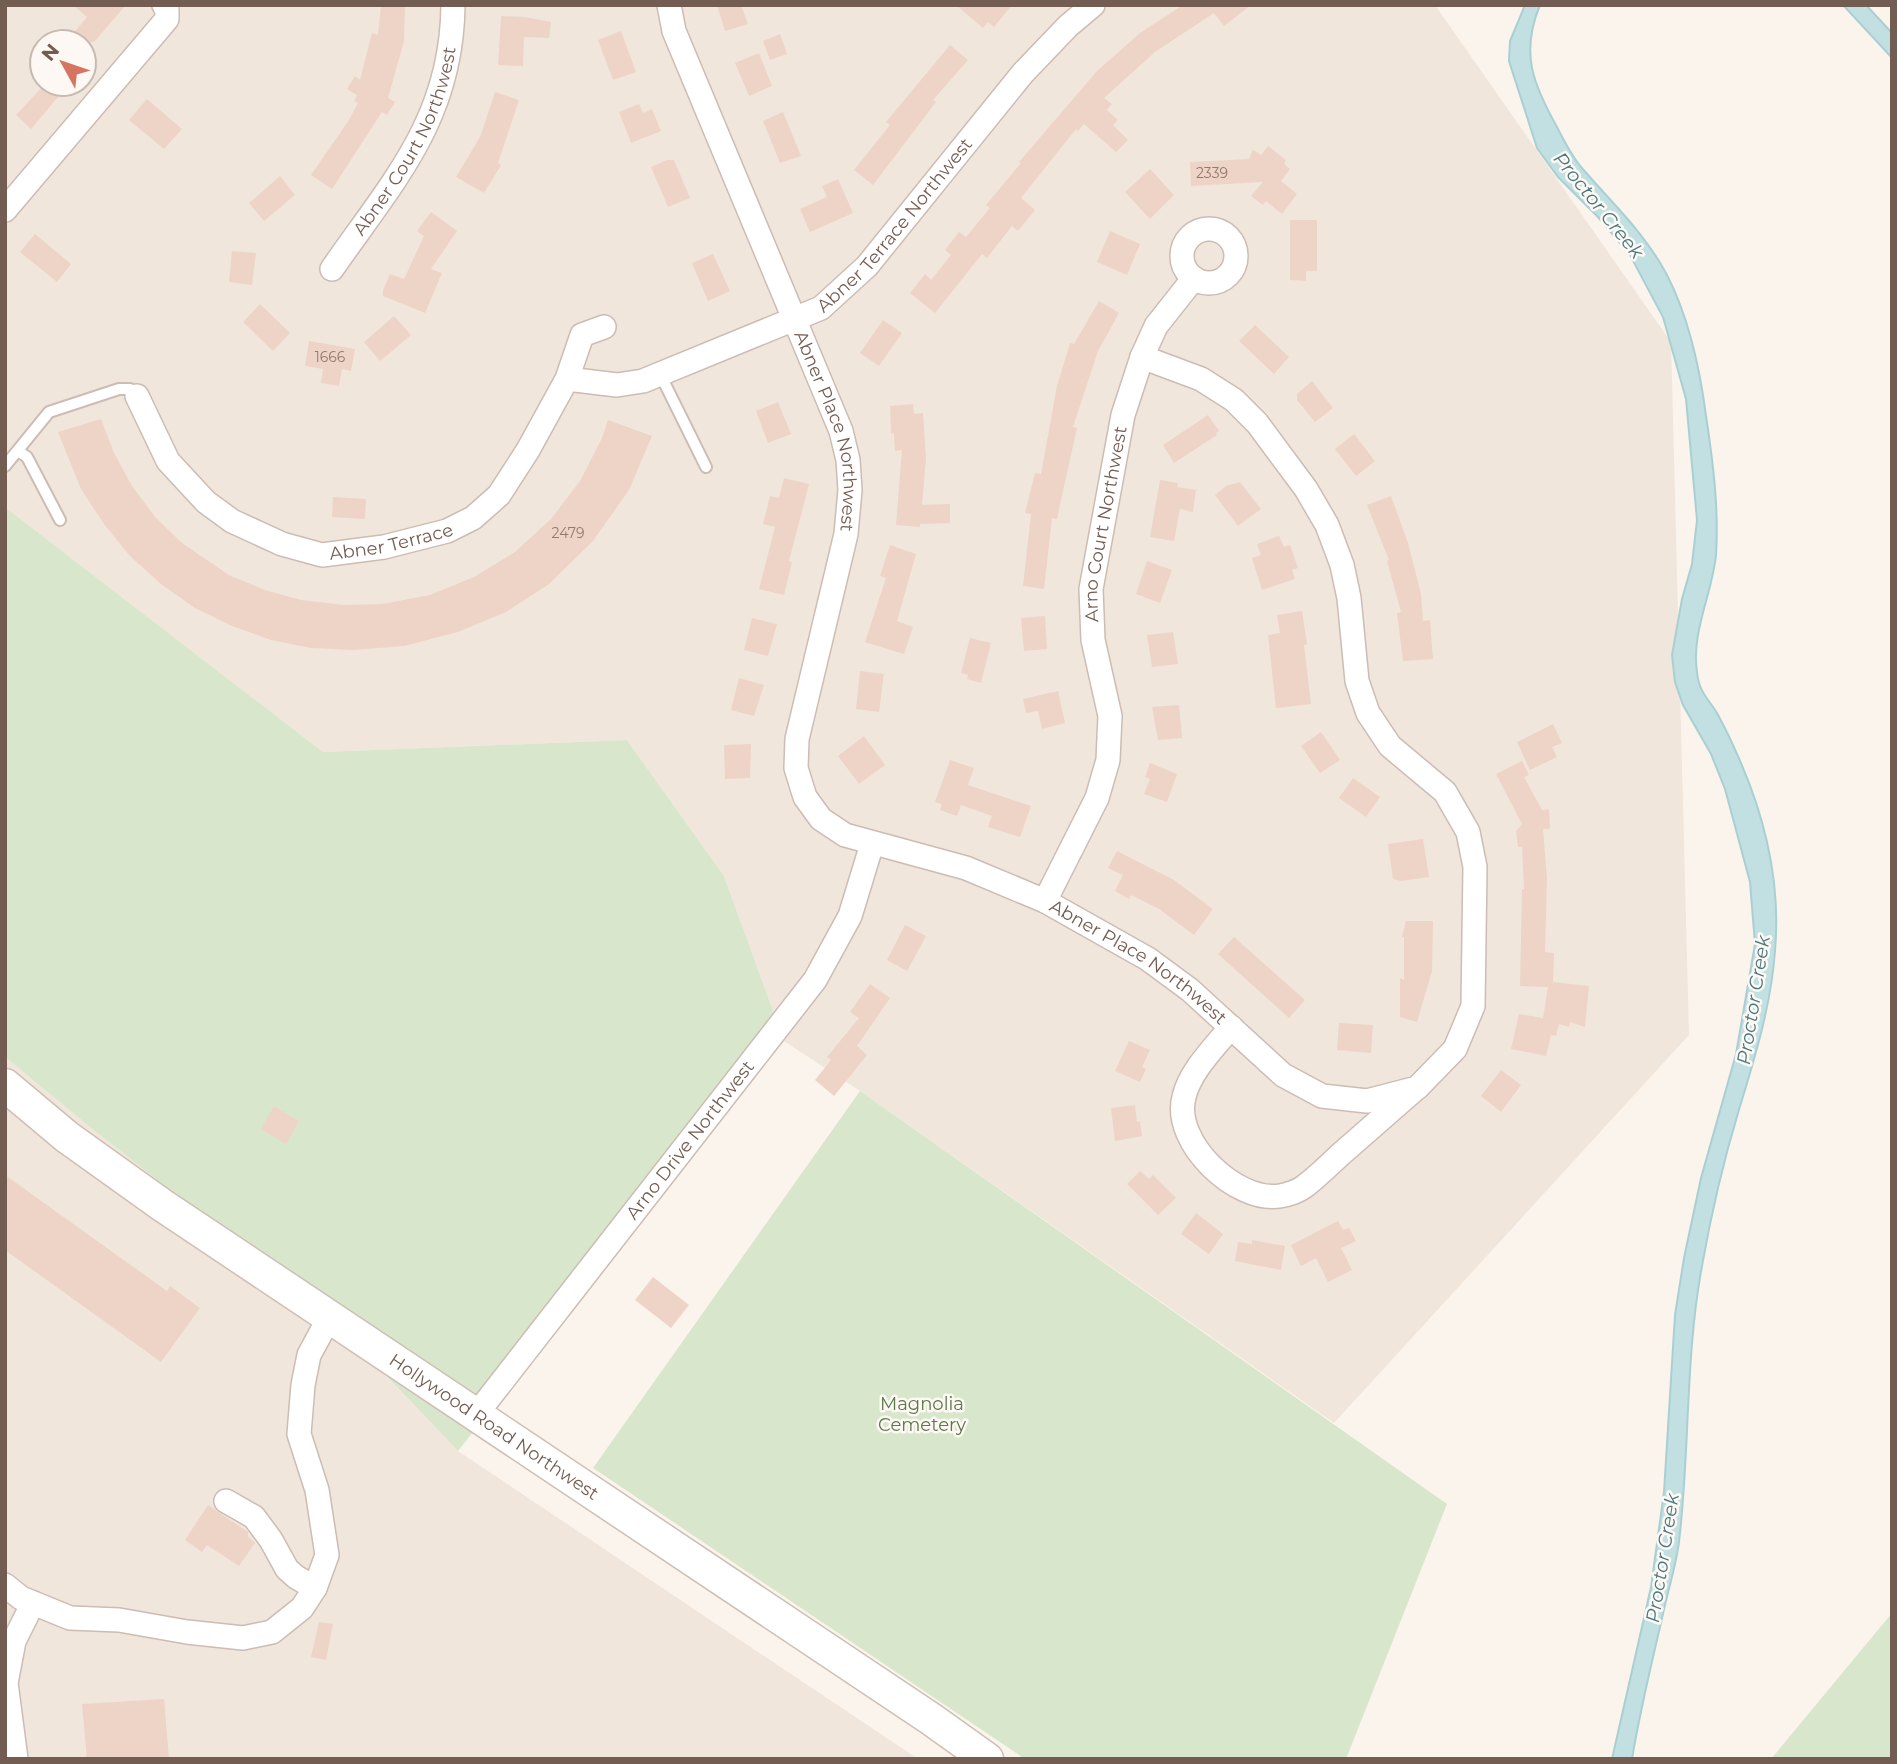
<svg xmlns="http://www.w3.org/2000/svg" width="1897" height="1764" viewBox="0 0 1897 1764" font-family="Montserrat,sans-serif">
<rect width="100%" height="100%" fill="#fbf4ec"/>
<!-- residential -->
<path fill="#f1e6db" fill-rule="evenodd" d="M5,5H1435L1671,342L1689,1035L1334,1423L860,1091L784,1041L724,876L627,740L323,752L5,507ZM42,42H84V84H42Z
M5,1057L96,1132L323,1311L458,1451L918,1759H5Z"/>
<!-- green -->
<path fill="#d8e7cc" d="M5,507L323,752L627,740L724,876L784,1041L458,1451L323,1310L96,1132L5,1057Z
M860,1091L1447,1504L1346,1759H1025L593,1468Z
M1892,1613V1759H1771Z"/>
<!-- water -->
<path fill="#c2e0e2" stroke="#aacfd3" stroke-width="2" d="M1525,5H1540C1520,53 1533,84 1557,127C1564,141 1571,155 1581,167C1611,202 1645,233 1667,275C1689,318 1700,369 1706,416C1713,462 1719,509 1716,555C1712,595 1691,632 1697,672C1699,692 1707,697 1717,713C1724,726 1731,740 1737,754C1765,816 1781,883 1775,951C1771,1007 1754,1060 1738,1113C1723,1163 1711,1215 1702,1266C1685,1357 1690,1450 1679,1542C1676,1566 1668,1590 1663,1614C1652,1662 1640,1710 1632,1759H1612L1651,1587L1664,1492L1675,1315L1684,1258L1701,1178L1736,1054L1755,944L1750,882L1725,789L1711,754L1683,705L1675,682L1672,655L1682,599L1692,564L1697,520L1686,399L1663,317L1630,255L1598,217L1558,177L1537,148L1509,61L1510,41Z
M1843,5H1866L1892,33V58Z"/>
<!-- building -->
<path fill="#edd4c7" d="M73,5H126L94,42H66L87,17Z
M381,5H405L404,41L388,98L395,102L387,115L382,112L332,189L311,175L349,120L358,103L354,101L357,95L347,89L355,76L360,80L372,33L378,35Z
M717,5H741L748,24L725,31Z
M956,5H1012L994,27L988,22L983,28Z
M1183,5H1251L1224,26L1214,13L1155,52L1104,98L1112,104L1107,110L1118,120L1113,125L1128,140L1116,152L1084,124L1078,131L1076,129L1021,198L1035,210L1018,231L1012,226L987,258L982,254L935,313L910,293L925,274L931,280L951,255L945,250L959,232L966,237L990,208L986,205L1021,163L1019,162L1097,71L1140,33Z
M501,16L525,17L551,22L549,38L524,37L523,66L498,65Z
M621,31L636,72L613,80L598,40Z
M780,34L787,54L770,60L763,41Z
M950,45L968,60L933,100L936,102L873,185L854,170L890,125L886,122Z
M759,53L772,86L749,96L735,63Z
M45,84H69L31,129L16,115Z
M495,92L519,100L498,163L501,165L484,193L456,177L480,137Z
M147,99L182,129L164,149L129,120Z
M639,104L643,113L652,109L661,131L631,143L619,112Z
M783,112L801,156L780,163L763,121Z
M1268,146L1286,160L1284,164L1290,169L1281,181L1297,194L1282,214L1266,201L1263,205L1251,196L1263,182L1191,186L1190,162L1249,159L1253,150L1261,155Z
M667,160H674L690,198L668,207L651,167Z
M1150,169L1174,195L1150,219L1125,192Z
M280,176L295,195L264,221L249,203Z
M838,179L853,213L810,232L800,209L827,197L822,186Z
M431,212L457,231L431,269L442,273L425,313L383,296V290L390,274L404,279L424,236L417,231Z
M1290,220H1317V271H1306V281L1290,280Z
M1110,231L1140,244L1127,275L1097,262Z
M35,234L71,264L57,282L20,252Z
M232,251L256,253L252,285L229,282Z
M713,254L730,291L708,301L692,263Z
M1099,301L1119,313L1098,351L1073,427L1077,428L1061,500L1057,519L1052,518L1044,589L1023,586L1031,514L1025,513L1035,473L1041,474L1057,386L1070,343L1074,344Z
M260,304L290,333L273,351L243,322Z
M394,316L411,335L380,361L364,342Z
M883,320L902,333L879,366L860,353Z
M1255,325L1289,357L1274,374L1239,341Z
M309,341L355,349L351,371L342,369L339,386L321,383L323,369L305,366Z
M1312,381L1333,408L1315,422L1297,400V394Z
M778,402L791,434L768,443L756,411Z
M913,404L914,414L923,413L926,459L922,505L950,504V523L920,524V527L896,525L902,450L895,451L894,433L891,434L890,406Z
M1208,415L1219,431L1216,433L1217,435L1174,463L1163,445Z
M101,419L114,453L132,486L155,517L182,543L229,575L265,590L301,600L344,605L382,604L430,595L474,577L515,552L551,519L580,481L602,438L608,420L652,436L629,490L593,541L549,584L506,612L458,632L404,646L353,650L311,648L271,640L232,626L195,608L161,584L130,556L104,524L81,489L58,432Z
M1354,434L1375,461L1356,476L1335,449Z
M784,478L809,484L789,561L792,562L784,595L759,589L775,527L763,524L770,496L779,498Z
M1160,480L1178,483L1177,487L1196,490L1193,512L1180,509L1174,541L1150,537Z
M1240,482L1261,509L1238,526L1215,495L1226,486Z
M1391,496L1408,543L1421,594L1423,621L1430,620L1433,659L1403,661L1397,613L1401,612L1387,561L1389,560L1367,505Z
M333,497L366,499L365,519L332,517Z
M1279,536L1284,547L1290,545L1298,568L1292,570L1295,579L1262,590L1252,558L1261,555L1257,544Z
M890,545L916,554L897,621L913,627L904,654L865,642L886,578L880,576Z
M1147,561L1172,570L1160,603L1136,594Z
M1302,611L1307,644L1304,645L1311,704L1276,708L1268,635L1280,633L1277,615Z
M1045,616L1047,649L1024,651L1021,618Z
M752,618L777,624L768,656L744,650Z
M1173,632L1178,664L1152,667L1147,635Z
M970,638L991,643L981,683L967,679L968,675L961,673Z
M860,671L884,674L879,712L856,709Z
M739,678L764,685L754,716L731,710Z
M1058,691L1065,723L1042,729L1038,711L1026,713L1023,699Z
M1179,705L1182,738L1158,740L1152,707Z
M1553,724L1562,743L1552,747L1557,757L1530,770L1517,742Z
M1321,732L1340,760L1320,773L1301,746Z
M864,736L885,765L859,784L838,756Z
M751,744L750,778L725,779L724,745Z
M950,760L974,768L968,785L1031,806L1020,837L988,827L992,816L961,805L957,816L940,810L942,804L935,802Z
M1522,761L1529,775L1524,777L1542,810L1549,809L1550,829H1543L1547,879L1545,952L1554,953L1553,982L1589,986L1585,1027L1570,1022L1569,1027L1559,1024L1556,1036L1551,1035L1546,1056L1511,1049L1519,1014L1543,1018L1548,987L1520,986L1522,889H1524L1522,847H1518L1516,831L1522,824L1496,774Z
M1150,763L1177,774L1167,802L1144,794L1150,779L1145,777Z
M1353,778L1380,797L1366,817L1339,798Z
M1423,839L1429,877L1401,881L1393,879L1388,844Z
M1117,851L1174,880L1213,909L1194,935L1159,909L1131,895L1129,899L1115,891L1123,875L1108,868Z
M1406,921H1433L1432,971L1417,1022L1400,1017V978L1404,980V937H1402Z
M905,925L926,936L907,971L887,960Z
M1234,937L1305,1000L1289,1018L1218,954Z
M870,984L890,998L857,1046L867,1055L834,1096L815,1080L831,1060L827,1057L859,1018L850,1012Z
M1339,1023L1373,1025L1371,1053L1337,1050Z
M1129,1041L1150,1050L1142,1067L1146,1069L1140,1082L1115,1071Z
M1501,1070L1521,1085L1501,1112L1481,1096Z
M1135,1105L1137,1122L1140,1121L1142,1136L1115,1141L1111,1108Z
M274,1106L299,1121L286,1144L261,1129Z
M1140,1171L1149,1179L1153,1175L1176,1198L1158,1215L1127,1184Z
M5,1175L167,1291L170,1286L200,1308L161,1362L5,1250Z
M1196,1213L1223,1234L1209,1254L1181,1234Z
M1338,1221L1343,1230L1349,1228L1356,1241L1341,1248L1352,1270L1328,1282L1316,1258L1301,1266L1291,1245Z
M1252,1240L1285,1246L1281,1270L1235,1261L1238,1242L1252,1244Z
M653,1277L689,1305L671,1328L635,1300Z
M208,1505L248,1532V1537L255,1543L239,1566L207,1545L202,1552L185,1540Z
M319,1622L333,1624L326,1660L311,1657Z
M164,1699L169,1759H87L82,1704Z"/>
<g fill="none" stroke-linecap="round" stroke-linejoin="round">
<!-- lane casing -->
<g stroke="#ccbcb3" stroke-width="14">
<path id="lane" d="M660,374L706,467
M18,451L27,457L60,520
M5,466L49,412L119,389H130L137,396"/>
</g>
<!-- street casing -->
<g stroke="#ccbcb3" stroke-width="26">
<g id="street">
<path id="s1" d="M669,5L674,31L841,431L848,460L850,490L846,534L797,739L796,768L805,797L821,819L845,835L966,868L1045,901L1148,959L1190,990L1283,1075L1322,1096L1367,1101L1417,1088L1455,1049L1473,1006L1475,867L1468,832L1445,792L1390,746L1368,713L1357,681L1349,598L1342,565L1327,525L1306,489L1257,423L1234,400L1201,379L1142,357"/>
<path d="M5,210L167,19V10L164,5"/>
<circle cx="1209" cy="256" r="27"/>
<path id="s2" d="M332,269C393,181 452,119 453,5"/>
<path id="s3" d="M567,379L617,385L643,381L821,308L867,266L1023,73L1068,26L1093,5"/>
<path id="s4" d="M137,396L168,461L206,502L232,521L282,544L322,555L384,547L447,531L473,518L499,495L528,450L567,379L582,335L604,327"/>
<path id="s5" d="M1045,901L1097,798L1108,760L1110,716L1093,640L1091,589L1123,415L1142,357L1156,326L1194,278"/>
<path d="M1231,1027C1214,1048 1190,1071 1184,1097C1172,1142 1236,1203 1280,1196C1287,1195 1299,1191 1305,1186C1317,1177 1329,1165 1341,1154C1365,1133 1389,1112 1413,1091"/>
<path id="s6" d="M475,1416L815,980L850,916L872,844"/>
<path d="M226,1501L254,1517L271,1540L287,1569L296,1577L315,1588"/>
<path d="M5,1585L21,1598L70,1618L119,1620L187,1632L243,1638L272,1632L302,1608L315,1588L327,1555L317,1490L299,1434L303,1385L309,1355L329,1318"/>
<path d="M16,1759L6,1683L14,1641L33,1603"/>
</g>
</g>
<!-- secondary casing -->
<g stroke="#d0beb3" stroke-width="35">
<g id="secondary">
<path id="s7" d="M5,1085L67,1137L162,1205L931,1719L987,1759"/>
</g>
</g>
<!-- lane -->
<use href="#lane" stroke="#fff" stroke-width="10"/>
<!-- street -->
<use href="#street" stroke="#fff" stroke-width="23"/>
<!-- secondary -->
<use href="#secondary" stroke="#fff" stroke-width="32"/>
</g>
<g text-anchor="middle" stroke-width="5" stroke-linejoin="round" paint-order="stroke">
<!-- number labels -->
<g font-size="14" fill="#927a6e">
<text x="1212" y="178">2339</text>
<text x="330" y="362">1666</text>
<text x="568" y="538">2479</text>
</g>
<!-- street labels -->
<g font-size="18" fill="#735c51" stroke="#fdf8f3">
<text dy="6" stroke="none"><textPath href="#s2" startOffset="149">Abner Court Northwest</textPath></text>
<text dy="6" stroke="none"><textPath href="#s3" startOffset="380">Abner Terrace Northwest</textPath></text>
<text dy="6" stroke="none"><textPath href="#s1" startOffset="457">Abner Place Northwest</textPath></text>
<text dy="6" stroke="none"><textPath href="#s5" startOffset="394">Arno Court Northwest</textPath></text>
<text dy="6" stroke="none"><textPath href="#s4" startOffset="327">Abner Terrace</textPath></text>
<text dy="6" stroke="none"><textPath href="#s1" startOffset="1213">Abner Place Northwest</textPath></text>
<text dy="6" stroke="none"><textPath href="#s6" startOffset="350">Arno Drive Northwest</textPath></text>
<text dy="6" stroke="none"><textPath href="#s7" startOffset="597">Hollywood Road Northwest</textPath></text>
</g>
<!-- park labels -->
<g font-size="18" fill="#5b784b" stroke="#fdf8f3">
<text x="922" y="1410">Magnolia<tspan x="922" dy="21">Cemetery</tspan></text>
</g>
<!-- water labels -->
<g font-size="19" font-style="italic" fill="#4a777d" stroke="#fdf8f3">
<text transform="translate(1599 205) rotate(51)" y="7">Proctor Creek</text>
<text transform="translate(1753 1000) rotate(-81)" y="7">Proctor Creek</text>
<text transform="translate(1662 1558) rotate(-81)" y="7">Proctor Creek</text>
</g>
</g>
<!-- border -->
<rect width="1897" height="1764" fill="none" stroke="#735c51" stroke-width="14"/>
<!-- north arrow -->
<g transform="translate(63 63) rotate(310)"><circle r="33" fill="#fdf8f3" stroke="#c6bab2" stroke-width="2"/>
<path d="M0-5L12 26L0 18L-12 26Z" fill="#d57461"/>
<text y="-10" font-size="19" font-weight="bold" text-anchor="middle" fill="#735c51">N</text>
</g>
</svg>
